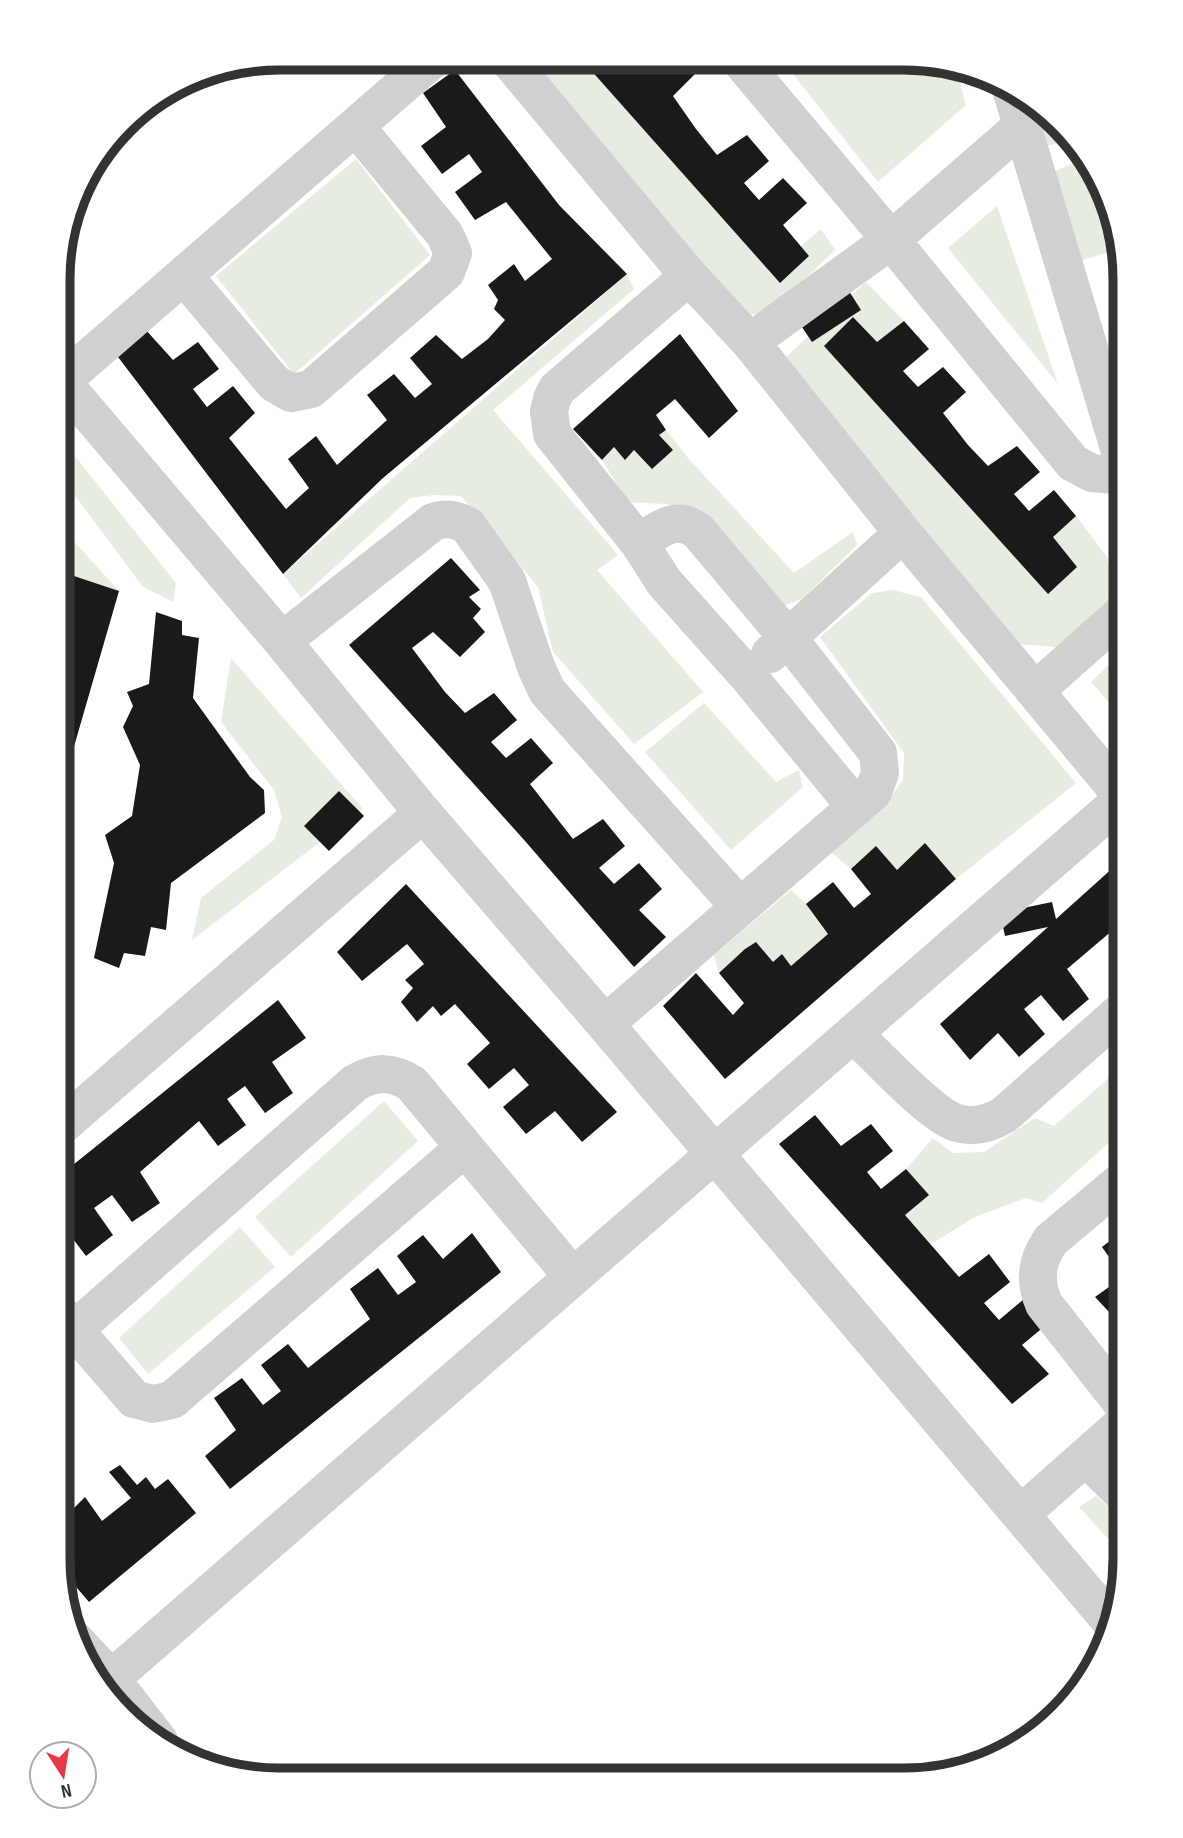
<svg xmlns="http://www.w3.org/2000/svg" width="1183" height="1838" viewBox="0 0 1183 1838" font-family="'Sofia Sans Condensed',sans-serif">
<rect width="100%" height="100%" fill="#fff"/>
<!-- green -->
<path fill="#e6ecdf" d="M525,58L581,59L780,283L809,256L801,246L821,229L835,250L769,313L751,314L731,310Z
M781,59L934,60L956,69L966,105L878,182Z
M1033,101L1039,103L1067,140L1044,147Z
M356,159L430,255L294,374L216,276Z
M1082,159L1086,165L1092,192L1105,190L1108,194L1119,249L1076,262L1051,173Z
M997,206L1058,384L948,248Z
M627,274L634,289L493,410L618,555L597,570L703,692L634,744L553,652L538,587L461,496L434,495L410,498L301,598L283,574Z
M866,282L904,321L877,342L853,317L825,346L1076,567L1053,537L1076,516L1107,557L1112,582L1107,611L1057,647L1018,644L994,631L786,357Z
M666,430L688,458L794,573L853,532L857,545L802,599L778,608L697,514L665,504L628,502L602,460L614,447L625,459L634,450L652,468L659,435Z
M59,436L176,583L173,602L143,587L59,474Z
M59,525L119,591L59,571Z
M892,590L921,597L1076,783L956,879L925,843L897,870L876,847L851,869L831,852L881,810L903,780L904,753L820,637L872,593Z
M1125,649V721L1091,682Z
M231,658L363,809L192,940L201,898L274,840L282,817L274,790L221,722Z
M704,703L776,782L799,770L803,787L731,850L645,752Z
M791,890L806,904L828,934L791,966L782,954L773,962L719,973L714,955Z
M1125,1064V1128L1042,1203L1026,1198L975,1217L931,1244L905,1215L928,1195L906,1169L933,1138L953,1153L984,1152L1035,1118L1054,1126Z
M384,1101L418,1141L291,1257L255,1217Z
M240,1227L275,1267L148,1374L119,1338Z
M1096,1496L1125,1523V1557L1079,1507Z"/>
<!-- building -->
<path fill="#1a1a1a" d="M581,59H637L648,71L661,59H682L695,74L673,96L696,129L717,155L747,135L769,161L744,183L759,200L783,178L807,203L783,225L809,256L780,283Z
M455,70L559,205L627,274L383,478L283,574L115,353L145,329L173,360L198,342L219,369L193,389L207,407L233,386L255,413L229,438L286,509L309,488L288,459L316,436L337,465L387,420L367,395L394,374L415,398L432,384L410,358L436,335L462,359L488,339L505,320L494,309L498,300L488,285L514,264L525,281L552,259L506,202L475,220L455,192L482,172L469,154L442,174L421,146L446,127L423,93Z
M1086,165L1105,190L1092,192Z
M842,280L861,310L812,342L792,312Z
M853,317L877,342L904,321L929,349L903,371L918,387L943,367L966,392L943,413L968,445L988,466L1017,446L1040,472L1014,494L1029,511L1054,490L1076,516L1053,537L1077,567L1048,594L824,346Z
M1125,317V353L1114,321Z
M680,334L738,411L709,438L675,399L656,415L666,430L659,435L673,450L652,469L634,450L625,460L614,447L602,460L573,429Z
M451,558L480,590L469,597L481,609L473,618L485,632L460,657L433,632L412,648L445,692L465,713L494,693L517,720L491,742L506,758L531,738L553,763L530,784L573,839L603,819L625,846L599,868L614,884L639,863L662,889L639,910L666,937L634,967L525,841L349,645Z
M59,571L119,591L60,795H59Z
M156,612L182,621V635L199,638L193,698L250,777L264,790L265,813L171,883L166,930L151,927L145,956L124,953L119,968L94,958L114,863L105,835L132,816L140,765L123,727L133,706L127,692L149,684Z
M339,791L364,816L329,851L304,826Z
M925,843L956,879L725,1079L663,1006L696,973L733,1015L744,1003L719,973L745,949L756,942L773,962L782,954L791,966L828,934L806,904L833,882L854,908L871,894L851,869L876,846L897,870Z
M1125,857V929L1120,924L1067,969L1089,999L1063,1021L1041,995L1024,1009L1045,1034L1019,1057L998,1033L970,1060L940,1024L1048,927L1005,936L1000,913L1052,902L1056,919Z
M406,884L617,1112L582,1142L555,1111L526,1134L503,1107L529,1085L514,1068L489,1089L467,1064L490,1043L455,1004L441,1016L433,1006L417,1022L401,1002L413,988L405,980L424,964L407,944L362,981L337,952Z
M59,986L72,990L59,1030H58Z
M278,1000L306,1038L272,1062L293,1093L265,1113L245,1086L227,1099L246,1125L218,1146L199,1121L140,1172L160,1203L132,1222L112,1195L94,1208L113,1235L86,1256L67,1231L58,1238V1177Z
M815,1115L841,1146L871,1124L893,1151L867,1172L881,1189L906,1169L929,1195L905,1215L959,1277L989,1254L1010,1282L984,1303L999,1320L1024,1299L1046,1325L1022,1345L1049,1374L1012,1404L779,1144Z
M1125,1229V1329L1095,1297L1123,1277L1102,1247Z
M472,1233L501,1272L230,1489L205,1456L236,1430L214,1398L242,1378L263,1405L281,1391L261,1365L288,1344L308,1368L370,1319L350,1289L378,1268L398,1295L416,1282L397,1256L423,1235L443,1259Z
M120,1465L137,1485L146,1477L155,1489L168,1479L196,1513L89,1602L59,1567L58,1494L74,1508L85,1497L102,1521L131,1498L109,1472Z"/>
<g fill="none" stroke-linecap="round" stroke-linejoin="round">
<!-- minor -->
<path stroke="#d0d0d0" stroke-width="38" d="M507,58L689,276L750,342L903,533L1124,798
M739,59L891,240L1073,463L1092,473L1125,476
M1012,92L1125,468
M184,276L274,383L291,393L311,389L446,272L453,253L445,235L356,127
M689,276L557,389L552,399L549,411L552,434L639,543L664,582L747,675L856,807
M750,342L891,240L1022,126
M59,378L282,641L423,813L605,1024L1113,1624
M62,381L434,58
M282,641L433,522C446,517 456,519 468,526L507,581L536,667L547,691L740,907
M770,654L903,533
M1035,691L1125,611
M605,1024L873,792L880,773L878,753L788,638L698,531C676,514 658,530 639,543
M854,1034C876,1055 932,1116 957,1123C974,1128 989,1124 1004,1115L1125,1008
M58,1129L423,813
M59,1312L134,1399L153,1404L172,1400L464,1148
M74,1330L355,1083C376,1071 392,1071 412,1084L573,1277
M1125,1407L1044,1304C1034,1281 1036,1261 1051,1240L1125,1178
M1086,1457L1125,1496
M1021,1514L1125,1422
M73,1638L111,1679L159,1741
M105,1684L1125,797"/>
</g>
<!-- crop -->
<path d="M0 0H1183V1838H0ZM279 70H904A209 209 0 0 1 1113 279V1559A209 209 0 0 1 904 1768H279A209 209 0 0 1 70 1559V279A209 209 0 0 1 279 70Z" fill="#fff" fill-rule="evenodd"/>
<path fill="none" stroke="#333" stroke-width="9" d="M279 70H904A209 209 0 0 1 1113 279V1559A209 209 0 0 1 904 1768H279A209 209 0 0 1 70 1559V279A209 209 0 0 1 279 70Z"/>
<!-- north arrow -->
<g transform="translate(63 1775) rotate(168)"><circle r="33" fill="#ffffff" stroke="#adadad" stroke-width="2"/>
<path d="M0-5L12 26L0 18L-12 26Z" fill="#e63946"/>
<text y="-10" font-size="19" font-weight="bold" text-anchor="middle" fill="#333333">N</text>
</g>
</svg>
